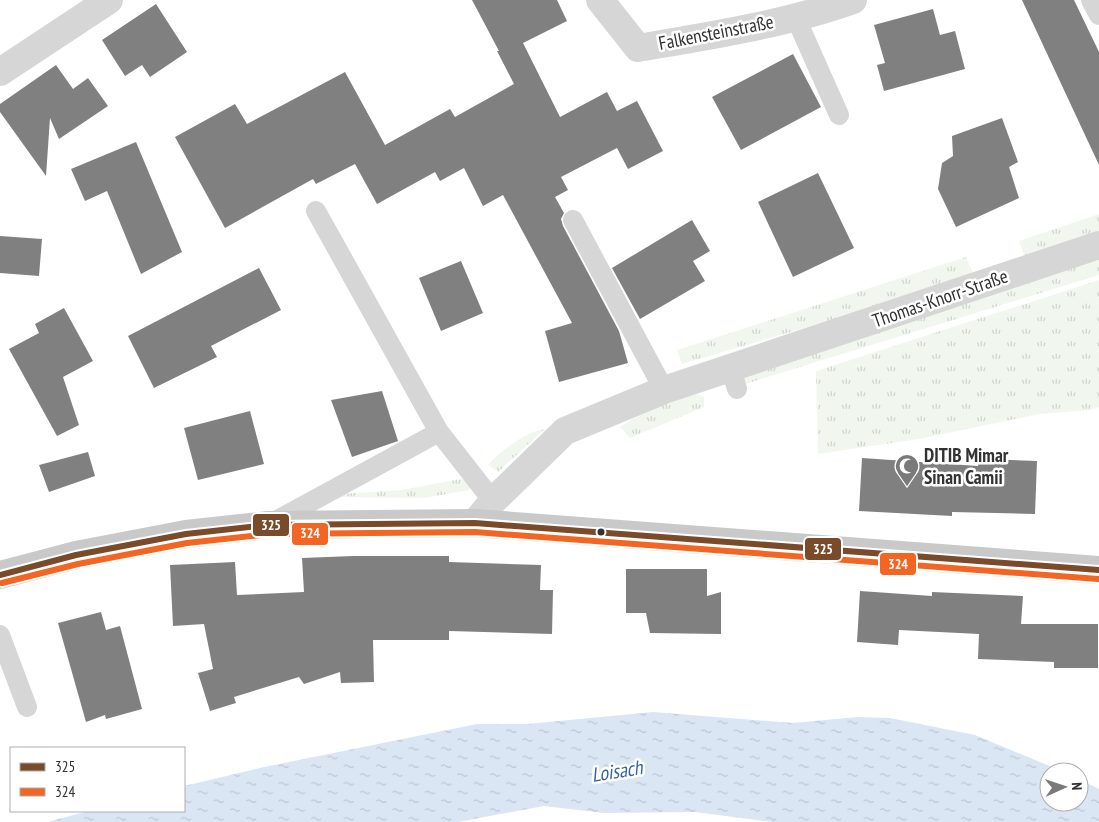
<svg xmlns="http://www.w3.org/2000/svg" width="1099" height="822" viewBox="0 0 1099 822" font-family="'PT Sans Narrow',sans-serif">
<defs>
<pattern id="grass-tufts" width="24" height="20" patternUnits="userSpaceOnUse" patternTransform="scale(1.25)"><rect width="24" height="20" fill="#f1f7ee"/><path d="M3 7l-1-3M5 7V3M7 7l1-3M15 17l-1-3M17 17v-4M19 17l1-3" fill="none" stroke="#cfd4cd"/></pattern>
<pattern id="water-ripples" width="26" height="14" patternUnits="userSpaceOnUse" patternTransform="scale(1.25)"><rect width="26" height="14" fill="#dbe6f5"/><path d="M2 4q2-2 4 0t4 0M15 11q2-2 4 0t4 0" fill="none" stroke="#bcc6d2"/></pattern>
</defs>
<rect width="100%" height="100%" fill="#fff"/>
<!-- grass -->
<path fill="url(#grass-tufts)" d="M1099,214V237L1027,264L1019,241Z
M1099,255V275L729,389L748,372Z
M966,257L975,278L682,364L677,350Z
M1099,280V407L1091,410L1039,414L919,439L818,454L816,371Z
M691,392L704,397V407L630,438L620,427L632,419Z
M545,429L498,472L488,465C498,452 529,430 545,429Z
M466,478L474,483L469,490L424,498L332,497L339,494L401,490Z"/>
<!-- water -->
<path fill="url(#water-ripples)" d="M653,712L793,723L857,717L890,718L975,735L1064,772H1049V802H1079V779L1099,789V822H772L695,812L604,813L544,806L458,822H47L89,811H184V786L264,767L477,724H527Z"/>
<!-- building -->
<path fill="#808080" d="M472,0H557L567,21L523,43L560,117L607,92L617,111L637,101L663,151L628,169L617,148L561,177L568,190L555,197L564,213L561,219L563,226L619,331L628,363L559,382L545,331L572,323L503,195L483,206L464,168L440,181L435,172L377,204L355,164L316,184L313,179L225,228L175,137L235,104L247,124L345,72L385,145L450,109L455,117L514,84L497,51H499Z
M1022,0H1074L1099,52V165Z
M156,4L187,52L150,77L142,65L125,76L102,40Z
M933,9L940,35L955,31L965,69L884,91L877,65L885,63L874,25Z
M793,54L821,107L741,150L712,97Z
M56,65L73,89L88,78L108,106L59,139L50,118L46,176L0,112V104Z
M1002,118L1018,162L1009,167L1019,198L956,227L938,189L942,163L953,156L952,136Z
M136,142L182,252L141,274L107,191L85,201L71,169Z
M818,173L854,248L793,277L758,202Z
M692,220L710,251L693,261L705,281L640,319L612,268Z
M0,236L42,239L39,276L0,273Z
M461,261L483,313L441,331L419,278Z
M259,268L281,310L211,346L217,357L154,388L128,336Z
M64,308L93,361L63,377L79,425L57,436L9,349L39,333L35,324Z
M382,391L398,441L352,457L331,400Z
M250,411L264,464L198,480L184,428Z
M88,452L95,476L49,492L39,465Z
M862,458L978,466L979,459L1037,461L1035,514L952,512V516L859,511Z
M353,556H449V562L541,565L540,590H553L552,634L449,631V640H373L374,682L341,683L340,672L304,684L299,677L234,697L236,703L210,711L198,673L213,669L204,624L173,626L170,565L235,562L237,595L304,592L302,558Z
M626,569H707V596L721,592V634L650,633L646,613H626Z
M860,591L932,596V592L1023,596L1021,624H1098V668H1054V662L978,659L979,634L899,630L898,645L857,642Z
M101,612L106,630L120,626L142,709L106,719L105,715L86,722L58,623Z"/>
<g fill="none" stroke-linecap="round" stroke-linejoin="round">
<!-- lane -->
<path stroke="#d6d6d6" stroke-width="20" d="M1091,0L1099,15
M795,16L839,115
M316,211L439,432
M573,220L664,390
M731,368L737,389
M272,523L439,432L493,501
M0,635L27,707"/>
<!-- street -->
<path stroke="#d6d6d6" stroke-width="28" d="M600,0L638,48C708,36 786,24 853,0
M0,72L109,0
M475,523L493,501L565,431L664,390L1099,245"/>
<!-- primary -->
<path stroke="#c9c9c9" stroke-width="28" d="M0,575L76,555L186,534L268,525L475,523L1099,570"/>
<!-- bus-1 casing -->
<g stroke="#fff" stroke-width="10">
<path id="bus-1" d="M0,575L76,555L186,534L268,525L475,523L1099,570"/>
</g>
<!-- bus-2 casing -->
<g stroke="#fff" stroke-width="10">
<path id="bus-2" d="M2,583L78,564L187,543L269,534L475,532L1098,579"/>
</g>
<!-- bus-1 -->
<use href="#bus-1" stroke="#7a4b2a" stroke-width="6"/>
<!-- bus-2 -->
<use href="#bus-2" stroke="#f26522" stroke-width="6"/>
</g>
<!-- icons -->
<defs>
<g id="mosque-pin" transform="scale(1.25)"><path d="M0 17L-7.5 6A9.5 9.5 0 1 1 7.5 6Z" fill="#7a7a7a" stroke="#fff"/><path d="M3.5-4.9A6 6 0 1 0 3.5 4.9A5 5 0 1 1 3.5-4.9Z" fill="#fff"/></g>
</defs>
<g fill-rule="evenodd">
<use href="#mosque-pin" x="907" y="466"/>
</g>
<!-- markers -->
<circle fill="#323232" stroke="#fff" stroke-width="2" cx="601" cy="532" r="4.5"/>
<g text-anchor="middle" stroke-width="5" stroke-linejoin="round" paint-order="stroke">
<!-- street labels -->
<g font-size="19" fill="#323232" stroke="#fff">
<text transform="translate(716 32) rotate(-11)" y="7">Falkensteinstraße</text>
<text transform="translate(940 298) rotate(-19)" y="7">Thomas-Knorr-Straße</text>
</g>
<!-- poi labels -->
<g font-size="19" font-weight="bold" fill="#323232" stroke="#fff" text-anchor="start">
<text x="924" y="462">DITIB Mimar<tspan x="924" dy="22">Sinan Camii</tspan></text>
</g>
<!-- water labels -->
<g font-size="20" font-style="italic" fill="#36649f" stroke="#fff">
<text transform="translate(617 771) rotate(-9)" y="7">Loisach</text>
</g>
</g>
<g stroke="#fff" stroke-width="2">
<rect x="252" y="513" width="38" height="24" rx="5" fill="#7a4b2a"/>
<rect x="291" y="522" width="38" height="24" rx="5" fill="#f26522"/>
<rect x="804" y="537" width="38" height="24" rx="5" fill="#7a4b2a"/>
<rect x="879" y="552" width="38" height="24" rx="5" fill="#f26522"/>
</g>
<g font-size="14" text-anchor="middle" font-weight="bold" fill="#fff">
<text x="271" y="530">325</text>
<text x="310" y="538">324</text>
<text x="823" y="554">325</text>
<text x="898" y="569">324</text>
</g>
<!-- legend -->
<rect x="10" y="747" width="175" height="65" fill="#ffffff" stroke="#adadad"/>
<rect x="20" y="763" width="25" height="8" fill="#7a4b2a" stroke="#adadad"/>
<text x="55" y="772" font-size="15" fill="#323232">325</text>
<rect x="20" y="788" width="25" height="8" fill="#f26522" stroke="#adadad"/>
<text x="55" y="797" font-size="15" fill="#323232">324</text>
<!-- north arrow -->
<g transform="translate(1064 787) rotate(87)"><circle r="24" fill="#ffffff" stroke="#adadad"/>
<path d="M0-4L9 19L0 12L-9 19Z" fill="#7a7a7a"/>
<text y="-8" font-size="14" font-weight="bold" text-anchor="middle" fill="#323232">N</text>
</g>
</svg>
